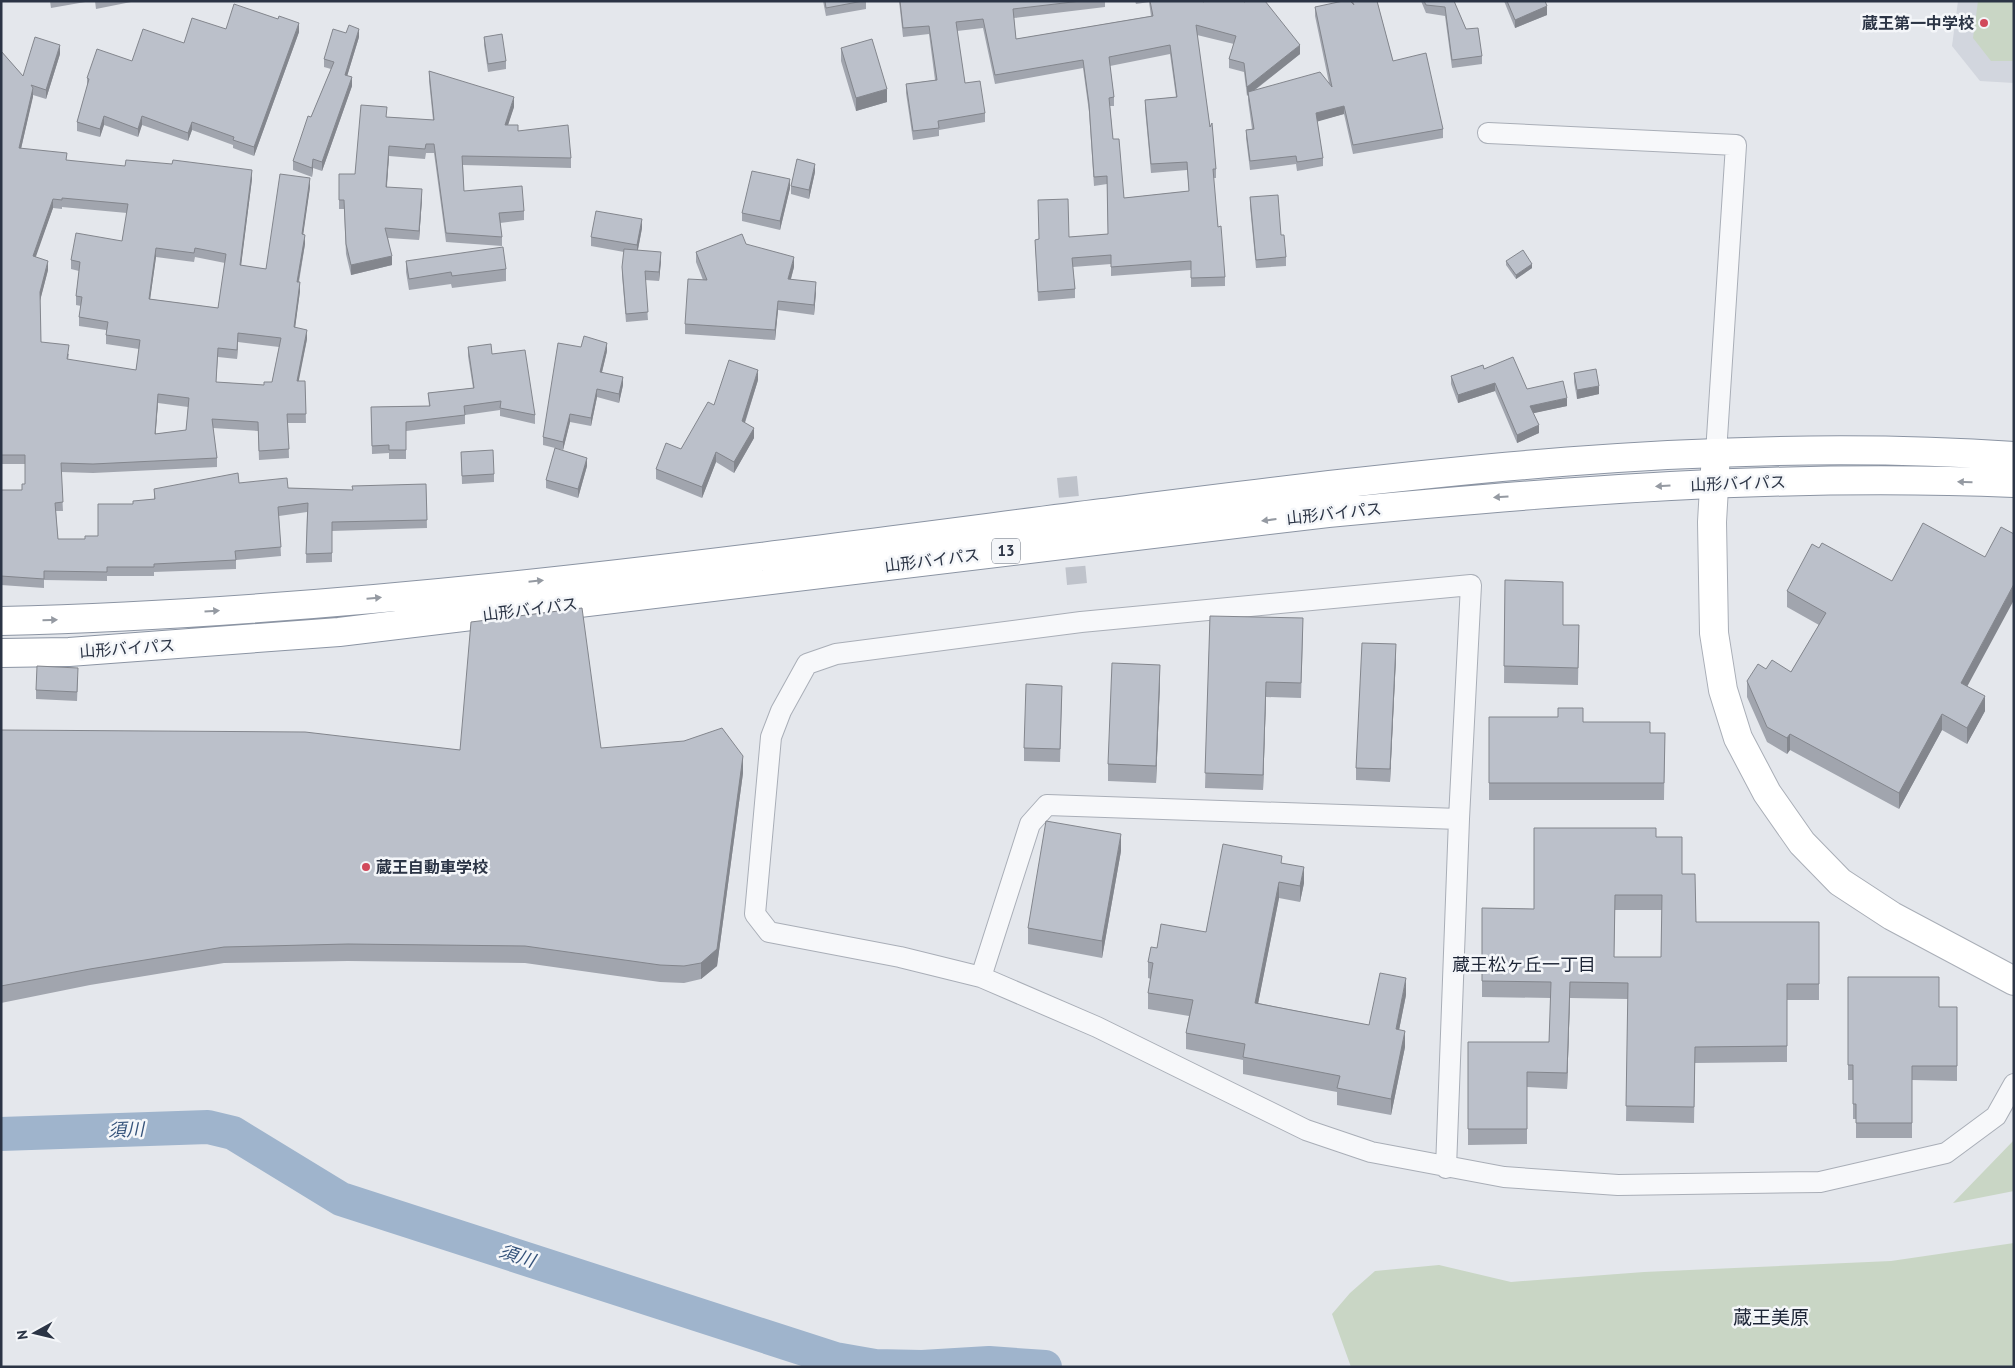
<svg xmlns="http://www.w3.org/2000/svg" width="2015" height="1368" viewBox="0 0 2015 1368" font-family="'PT Sans','Noto Sans JP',sans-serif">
<rect width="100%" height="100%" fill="#e4e7ec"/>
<!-- built -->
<path fill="#d2d6de" d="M1958,1H2014V83L1980,81L1952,46Z"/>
<!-- green -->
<path fill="#c9d6c5" d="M1978,1H2014V61H1991L1973,38Z
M2014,1140V1191L1953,1203Z
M2014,1243V1367H1351L1332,1314L1350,1293L1375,1271L1439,1265L1511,1282L1644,1272L1891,1261Z"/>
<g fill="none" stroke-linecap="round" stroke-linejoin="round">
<!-- river -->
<path stroke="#9fb4cc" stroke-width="34" d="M1,1134L208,1127L233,1133L341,1199L835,1359L875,1366L922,1367L989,1363L1045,1367"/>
<!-- street-tunnel -->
<path stroke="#bfc3cb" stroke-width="20" stroke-dasharray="20 10" stroke-linecap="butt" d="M1067,477L1077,584"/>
<!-- street casing -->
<g stroke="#a9aeb7" stroke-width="22">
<path id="street" d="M1488,133L1736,145L1716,453
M981,977L1030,824L1047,805L1459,819
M1446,1168L1459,819L1471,585L1081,622L836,654L807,664L781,711L771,737L755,914L769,932L900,957L981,977L1097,1027L1306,1130L1371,1152L1504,1177L1618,1185L1820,1182L1946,1153L1996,1116L2014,1084"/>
</g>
<!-- secondary casing -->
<g stroke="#a9aeb7" stroke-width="30">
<path id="secondary" d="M1716,453L1712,522L1714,633L1723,690L1738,738L1767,793L1802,843L1840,882L1892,916L2014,981"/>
</g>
<!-- highway casing -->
<g stroke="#8b94a3" stroke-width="30">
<path id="highway" d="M1,621C370,612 737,560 1103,513C1404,475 1709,435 2014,456
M1,653L69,652L339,632L1328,513C1556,491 1785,473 2014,483"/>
</g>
<!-- street -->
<use href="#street" stroke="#f7f8fa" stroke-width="20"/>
<!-- secondary -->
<use href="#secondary" stroke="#fff" stroke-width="28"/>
<!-- highway -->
<use href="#highway" stroke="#fff" stroke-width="28"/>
</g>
<!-- wall -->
<path fill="#a1a5ae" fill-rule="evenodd" d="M50,1H91L51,8Z
M95,1H136L96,9Z
M823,1H866V9L826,16Z
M899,1H1105V7L1014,18L1016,39L1151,16L1149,2L1136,4L1135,1H1201L1300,54L1255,90L1329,83L1315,16V7L1352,3V1H1377L1393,61L1443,129V138L1353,154L1344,114L1317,121L1323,158V166L1297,171L1296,164L1250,170L1246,138V130L1252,129L1248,100V95L1247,96L1244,72L1229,68V59L1234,44L1197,35L1216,169V178H1213L1218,227L1225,277V286L1191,287V270L1111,276V264L1073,267L1075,289V298L1038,301L1035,240L1108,234L1107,184L1094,186L1089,112L1083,68L995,84L983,28L957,31L965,83L985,113V122L939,130V136L913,140L906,93V84L935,80L929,34L903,37ZM1170,54L1176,97L1145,100V109L1151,173L1187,170L1189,191L1124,198L1113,139L1110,106H1114V97L1110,66Z
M1421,1H1454L1466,29L1482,56V64L1452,68L1445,16L1426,13Z
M1504,1H1545L1547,15L1515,28Z
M226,29L299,32L254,156L233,148V145L192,130L188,141L142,125L138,137L104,125L100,137L77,131V122L87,87V78L132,61Z
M359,37L347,76L352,86L322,171L313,168L312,177L293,170V161L331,69L324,67V59Z
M484,37L506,61V69L488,72L484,45Z
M841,48L887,102L856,111L841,61Z
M1,51L23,76L60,54L46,99L33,95L21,149L67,161L252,179L241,265L266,269L310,187L303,234L305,244L299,282L300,291L295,327L307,339L298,381H305L306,423H288L289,458L259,460L258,431L213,428L217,458V467L93,473L61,472L63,511H56L58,539H85L98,536L133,504L154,499V489L239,483L288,488L353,490L426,484L427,528L332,531V562L306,563L307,512L279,516L281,556L236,560V569L154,572V576H107V581L44,580V588L1,585V490H22V484H25V464H1ZM62,207L127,213L122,241L71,260V269L79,271L76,296V305L81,306L79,317V326L106,330V344L139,349L136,370L68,360L69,354L41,342L40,300L48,270L35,257L53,208L62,209ZM156,257L194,262L195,257L225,263L218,308L150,299ZM238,342L279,347L272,382L264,385L216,382L218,357L237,359ZM158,403L188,407L186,430L155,434Z
M429,71L514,107L508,125L518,131L571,158V168L463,165L464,191L524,211V220L500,223L502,237V246L446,242L434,153H426L425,159L389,156L387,187L422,199L419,240L388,238L392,265L351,275L346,254L344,209H339V174H355L387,117L433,120L429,81Z
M815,172L809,199L791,194V186Z
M790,188L780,230L742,221V213Z
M1250,197L1281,235L1286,257V266L1256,268L1250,206Z
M642,228L638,250L661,261L659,281L645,280L648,320L626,322L622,275L624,252L591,246V237Z
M746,244L794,267L791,279L816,292L814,315L778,310L775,340L685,334V324L703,280L696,262V252Z
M406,261L506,269V281L452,288L451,284L409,290L406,272Z
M1506,261L1532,268L1516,279L1506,265Z
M468,347L492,354L535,415V424L500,416V410L465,415V424L406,431V459H389V453L372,454L371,407L429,406L428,393L473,388L468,356Z
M607,351L602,372L623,385L619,403L597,397L591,426L570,422L563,450L543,445V437Z
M1484,369L1527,389L1567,406L1533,413L1539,433L1517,443L1495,391L1458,403L1451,384V376Z
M1574,373L1599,394L1577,399L1574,382Z
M758,380L745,423L754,438L734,473L716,462L702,498L656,479V469L681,449L714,405Z
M461,452L494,474V482L462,484Z
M587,466L578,498L546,488V480Z
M1819,548L1892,581L1985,557L1967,686L1985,711L1967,744L1942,730L1899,809L1790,750L1787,754L1767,742L1747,697V681L1766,669L1791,672L1819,625L1787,607V591Z
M1505,580L1563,625H1579L1578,685L1504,683Z
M1210,616L1303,634L1301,698L1266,697L1263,790L1205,788Z
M1396,657L1390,782L1356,780V768Z
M78,677L77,701L36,699V690Z
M1160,682L1156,783L1108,781V764Z
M1062,698L1060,762L1024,761V748Z
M1489,717L1583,722L1650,733H1665L1664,800H1489Z
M1,730L460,750L601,748L743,773L717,966L701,979L684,983L660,982L525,963L348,961L224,963L90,985L1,1003Z
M1656,837L1682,874L1696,922H1819V1000H1787V1062L1695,1063L1694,1123L1626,1121L1628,999L1570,998L1567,1089L1527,1087V1144L1468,1145V1042H1549L1551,998L1482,997V908L1534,909ZM1615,910H1662L1661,957H1614Z
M1121,851L1102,958L1028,944V928Z
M1282,863L1304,883L1300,902L1279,898L1258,1003L1369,1025L1406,995L1399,1030L1405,1047L1391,1115L1337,1105V1092L1243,1074V1060L1186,1049V1033L1189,1016L1148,1009V993L1151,979L1148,978V962L1157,948L1206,932Z
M1848,977L1939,1007H1957V1081L1912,1080V1138H1856V1119H1853V1080H1848Z"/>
<!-- shaded-wall -->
<path fill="#83868d" d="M1547,6V15L1515,28V20Z
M299,23V32L254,156V147Z
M359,29V37L345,83V75Z
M60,45V54L46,99V90Z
M1300,45V54L1248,95V92L1247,96V87Z
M352,77V86L322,171V162Z
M33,88V97L19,157V148Z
M887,89V102L856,111V98Z
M514,97V107L505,134V125Z
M1344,106V114L1316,122V113Z
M104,116V125L100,137V129Z
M142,116V125L138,137V129Z
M192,122V130L188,141V133Z
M389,146V156L386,196V187Z
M313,159V168L312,177V168Z
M815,164V172L809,199V190Z
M252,170V179L240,274V265Z
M310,178V187L302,243V234Z
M790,179V188L780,230V221Z
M422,189V199L419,240V231Z
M53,199V208L33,265V256Z
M642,219V228L637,254V245Z
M305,235V244L297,290V282Z
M156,248V257L149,307V299Z
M661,252V261L659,281V272Z
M392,256V265L351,275V265Z
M794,257V267L788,289V279Z
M48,261V270L40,301V292Z
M1532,264V268L1516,279V275Z
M300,282V291L294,336V327Z
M816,282V292L814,315V305Z
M778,301V310L775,340V330Z
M307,330V339L297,390V381Z
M238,333V342L237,359V350Z
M607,343V351L600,380V372Z
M758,370V380L742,431V421Z
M623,377V385L619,403V394Z
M1495,383V391L1458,403V395Z
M1599,386V394L1577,399V390Z
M597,389V397L591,426V418Z
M158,394V403L155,443V434Z
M1567,398V406L1530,414V406Z
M570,414V422L563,450V442Z
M1539,425V433L1517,443V435Z
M754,428V438L734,473V462Z
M716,452V462L702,498V487Z
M587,458V466L578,498V489Z
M2014,584V600L1961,698V683Z
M1396,644V657L1390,782V769Z
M1160,665V682L1156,783V766Z
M1266,682V697L1263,790V775Z
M1985,696V711L1967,744V728Z
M1942,714V730L1899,809V793Z
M1790,734V750L1787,754V738Z
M743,756V773L717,966L701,979V963Z
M1121,834V851L1102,958V941Z
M1304,867V883L1300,902V886Z
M1279,882V898L1255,1019V1003Z
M1406,978V995L1396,1045V1029Z
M1570,982V998L1567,1089V1073Z
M1405,1031V1047L1391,1115V1099Z"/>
<!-- building -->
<path fill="#bbc0ca" stroke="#83868d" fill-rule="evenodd" d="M825,1H863L826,8Z
M900,1H1081L1013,9L1016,39L1153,16L1150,1H1201L1204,2L1205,1H1242L1245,2L1246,1H1265L1300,45L1247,87L1244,63L1229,59L1236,36L1196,25L1210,127L1212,123L1216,169H1213L1218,227L1221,226L1225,277L1191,278V261L1111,267V255L1072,258L1075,289L1038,292L1035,240L1039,239L1038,200L1068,199L1069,237L1108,234L1107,176L1094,177L1089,104L1083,60L995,75L983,19L956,22L965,83L980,81L985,113L938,121L939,128L913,131L906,84L937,80L929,26L903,28ZM1170,45L1177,97L1145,100L1151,164L1187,162L1189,191L1124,198L1119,139H1113L1109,98L1114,97L1109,57Z
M1343,1H1350L1354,5L1352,1H1377L1393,61L1426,53L1443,129L1353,145L1344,106L1316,113L1323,158L1297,162L1296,156L1250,161L1246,130L1254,129L1248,92L1320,72L1332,87L1315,7Z
M1424,1H1454L1466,29L1478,28L1482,56L1452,60L1445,7L1426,5Z
M1507,1H1545L1547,6L1515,20Z
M234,4L278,19L279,16L299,23L254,147L233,140L234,137L192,122L188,133L142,116L138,129L104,116L100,129L77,122L89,79L87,78L97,49L132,61L143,29L184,43L192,18L226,29Z
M349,25L359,29L345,75L352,77L322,162L313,159L312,168L293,161L308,116L311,117L334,62L324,59L333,29L346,33Z
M502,34L506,61L488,64L484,37Z
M35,37L60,45L46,90L31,85L33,88L19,148L67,153L66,160L125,166L126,160L172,164L173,160L252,170L240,265L266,269L280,174L310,178L302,234L305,235L297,282H300L294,327L307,330L297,381H305L306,414H287L289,449L259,451L258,422L212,419L217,458L93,464L61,463L63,502L55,503L58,539H85V536H98V504H133V501L155,499L154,489L238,473L239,483L287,478L288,488L353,490L352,486L426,484L427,520L332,522V553L306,554L308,503L278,507L281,547L235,551L236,560L154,564V567H107V572L44,571V579L1,576V490H22V484H25V455H1V51L23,76ZM62,198L128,204L122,241L76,233L71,260L80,262L76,296L82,297L79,317L108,322L106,335L140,340L136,370L67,359L69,345L41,342L40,292L48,261L33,256L53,199L62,200ZM156,248L194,253L195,248L226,254L218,308L149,299ZM238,333L281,338L272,382H264V385L216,382L218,348L237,350ZM158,394L189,398L186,430L155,434Z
M872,39L887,89L856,98L841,48Z
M429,71L514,97L505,125H518V131L568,125L571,158L462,156L464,191L522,186L524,211L499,213L502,237L446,233L434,144H426L425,149L389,146L386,187L422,189L419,231L385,228L392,256L351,265L346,244L344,200H339V174H355L361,105L387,107L386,117L434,120Z
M797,159L815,164L809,190L791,186Z
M752,171L790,179L780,221L742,213Z
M1278,195L1281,235H1284L1286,257L1256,260L1250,197Z
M596,211L642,219L637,245L591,237Z
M742,234L746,244L794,257L788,279L816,282L814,305L778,301L775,330L685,324L688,279L707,280L696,252Z
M503,247L506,269L452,276L451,272L409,279L406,261Z
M624,249L661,252L659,272L645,271L648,312L626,314L622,267Z
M1523,250L1532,264L1516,275L1506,261Z
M584,336L607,343L600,372L623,377L619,394L597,389L591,418L570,414L563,442L543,437L558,343L581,347Z
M491,344L492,354L525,350L535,415L500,408L501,401L464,406L465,415L406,422V450H389V445L372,446L371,407L430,406L428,393L474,388L468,347Z
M1513,357L1527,389L1563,381L1567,398L1530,406L1539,425L1517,435L1495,383L1458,395L1451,376L1483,365L1484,369Z
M729,360L758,370L742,421L754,428L734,462L716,452L702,487L656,469L666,443L681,449L708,402L714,405Z
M1596,369L1599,386L1577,390L1574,373Z
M555,448L587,458L578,489L546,480Z
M493,450L494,474L462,476L461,452Z
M1923,523L1985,557L2001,527L2014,534V584L1961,683L1985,696L1967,728L1942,714L1899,793L1790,734L1787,738L1767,727L1747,681L1758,664L1766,669L1772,660L1791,672L1826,613L1787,591L1812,544L1819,548L1822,543L1892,581Z
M1505,580L1563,582V625H1579L1578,668L1504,666Z
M582,608L601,748L684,741L722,728L743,756L717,949L701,963L684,966L660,965L525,946L348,944L224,947L90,969L1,986V730L305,732L460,750L471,622Z
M1210,616L1303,618L1301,683L1266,682L1263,775L1205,773Z
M1362,643L1396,644L1390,769L1356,768Z
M1112,663L1160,665L1156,766L1108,764Z
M37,666L78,668L77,692L36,690Z
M1026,684L1062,686L1060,749L1024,748Z
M1558,708H1583V722H1650V733H1665L1664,783H1489V717H1558Z
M1046,821L1121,834L1102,941L1028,928Z
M1534,828H1656V837H1682V874H1695L1696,922H1819V984H1787V1046L1695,1047L1694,1107L1626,1106L1628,983L1570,982L1567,1073L1527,1072V1129H1468V1042H1549L1551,982L1482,981V908L1534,909ZM1615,895H1662L1661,957H1614Z
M1223,844L1282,856L1281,863L1304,867L1300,886L1279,882L1255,1003L1369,1025L1380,973L1406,978L1396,1029L1405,1031L1391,1099L1337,1088L1340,1076L1243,1057L1245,1044L1186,1033L1193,1000L1148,993L1153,963L1148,962L1151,947L1157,948L1161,924L1206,932Z
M1848,977H1939V1007H1957V1066H1912V1123H1856V1104H1853V1065H1848Z"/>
<!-- one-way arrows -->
<defs><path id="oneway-solid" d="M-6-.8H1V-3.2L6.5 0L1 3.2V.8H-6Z" transform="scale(1.25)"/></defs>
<g fill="#959aa2">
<use href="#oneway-solid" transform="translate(1965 482) rotate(-178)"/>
<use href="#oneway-solid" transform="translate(1663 486) rotate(176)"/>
<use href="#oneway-solid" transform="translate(1501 497) rotate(176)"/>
<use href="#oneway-solid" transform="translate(1269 520) rotate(173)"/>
<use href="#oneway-solid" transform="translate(536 581) rotate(-6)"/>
<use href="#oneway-solid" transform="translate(374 598) rotate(-5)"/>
<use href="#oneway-solid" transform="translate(212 611) rotate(-4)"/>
<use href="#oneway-solid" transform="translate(50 620) rotate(-2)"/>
</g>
<!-- markers -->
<g fill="#d1495b" stroke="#f4f6f9" stroke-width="2">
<circle cx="1984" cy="23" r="5"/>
<circle cx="366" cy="867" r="5"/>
</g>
<g text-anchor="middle" stroke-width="5" stroke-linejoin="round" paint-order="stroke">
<!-- shield labels -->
<rect fill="#f4f6f9" stroke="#676e7b" stroke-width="1" x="992" y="538.5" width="28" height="25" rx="4"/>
<g font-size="15" font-weight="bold" fill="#2b3445">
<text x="1006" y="556">13</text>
</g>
<!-- poi labels -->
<g font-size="16" font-weight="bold" fill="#2b3445" stroke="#f4f6f9" text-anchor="end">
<text x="1974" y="29">蔵王第一中学校</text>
<text x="376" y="873" text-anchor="start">蔵王自動車学校</text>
</g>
<!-- street labels -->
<g font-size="16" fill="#2b3445" stroke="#f4f6f9">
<text transform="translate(1738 483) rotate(-2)" y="6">山形バイパス</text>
<text transform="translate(1334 513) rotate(-6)" y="6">山形バイパス</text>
<text transform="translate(932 560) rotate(-7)" y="6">山形バイパス</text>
<text transform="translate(530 609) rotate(-7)" y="6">山形バイパス</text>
<text transform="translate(127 648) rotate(-4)" y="6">山形バイパス</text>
</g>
<!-- neighbourhood labels -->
<g font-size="18" fill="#1d2536" stroke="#f4f6f9">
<text x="1524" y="971">蔵王松ヶ丘一丁目</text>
</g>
<!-- water labels -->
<g font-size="18" font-style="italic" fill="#34527a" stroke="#f4f6f9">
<text transform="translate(126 1130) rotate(-2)" y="6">須川</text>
<text transform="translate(517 1256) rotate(18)" y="6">須川</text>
</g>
<!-- quarter labels -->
<g font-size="19" fill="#1d2536" stroke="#f4f6f9">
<text x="1771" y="1324">蔵王美原</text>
</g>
</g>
<!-- border -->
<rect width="2015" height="1368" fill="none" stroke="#2b3445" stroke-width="5"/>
<!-- north arrow -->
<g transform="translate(35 1333) rotate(262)" stroke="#f4f6f9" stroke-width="4" paint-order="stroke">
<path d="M0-4L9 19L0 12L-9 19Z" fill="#2b3445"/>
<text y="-8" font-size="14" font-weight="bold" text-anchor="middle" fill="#2b3445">N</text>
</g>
</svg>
